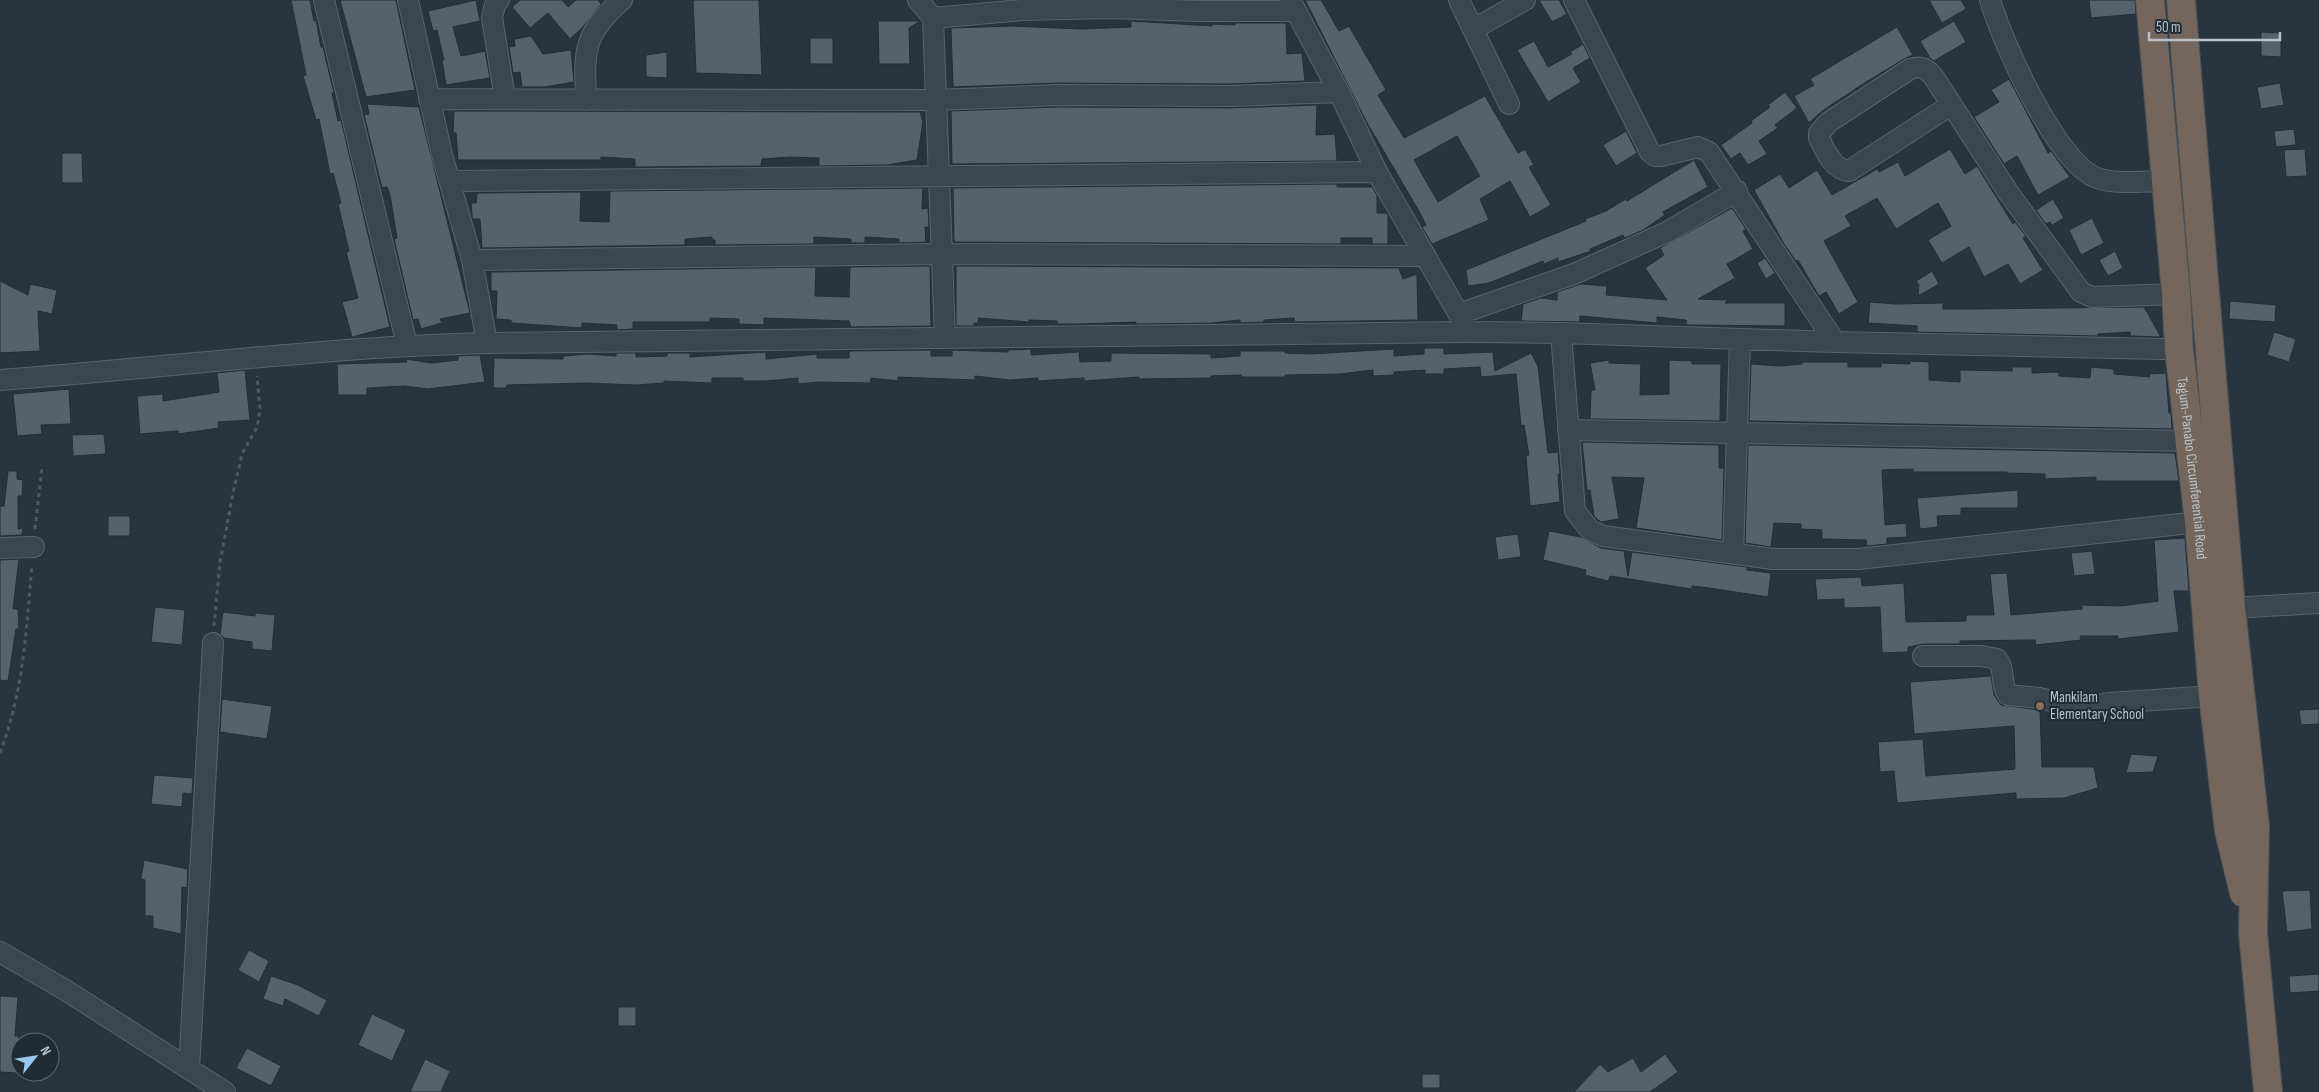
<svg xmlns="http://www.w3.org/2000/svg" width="2319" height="1092" viewBox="0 0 2319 1092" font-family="'Sofia Sans Condensed',sans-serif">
<rect width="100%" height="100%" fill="#28353f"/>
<!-- building -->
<path fill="#53626b" stroke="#232d36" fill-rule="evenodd" d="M291,0H310L314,21L316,20L321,47H323L334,93H332L338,121L341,120L390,327L352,337L342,302L358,298L346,252L349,251L338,204L341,203L333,173L330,174L319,119L316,120L303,76L306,75Z
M340,0H396L415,90L366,97Z
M476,0L480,21L453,27L461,56L485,51L490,78L446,85L442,60H444L437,30L433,31L428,11Z
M520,0H562L568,7L576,0H598L601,4L582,28L570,39L548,13L530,28L512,7Z
M693,0H759L762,75L696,73Z
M1305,0H1321L1339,31L1349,26L1386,90L1378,95L1404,138L1485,96L1518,153L1525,149L1534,165L1529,167L1551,205L1530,217L1510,181L1480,199L1489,220L1432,244L1422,227L1426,225L1420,213L1366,121ZM1457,136L1480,176L1438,202L1414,160Z
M1539,0H1559L1567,14L1552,22Z
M1929,0H1961L1966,9L1942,23Z
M2089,0H2135L2136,14L2091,18Z
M878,21H920L909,28L910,64H879Z
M1131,21L1212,26V24L1235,25V23H1286L1287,54L1302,53L1305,81L1229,84L1058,83L953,87L951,28L1012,26L1081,29L1131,27Z
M1954,21L1966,42L1934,61L1930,58L1920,41Z
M1897,27L1913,55L1904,59L1866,82L1822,111L1809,123L1794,96L1814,85L1810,79Z
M2261,32L2281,33V57L2261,56Z
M531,36L543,54L571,50L574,82L544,87H522L520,72L513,73L509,47L515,46L514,39Z
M810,38H833V64H810Z
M1534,41L1548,67L1572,54L1570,52L1583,44L1590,58L1573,68L1581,82L1548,102L1517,50Z
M667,52V78L646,77V55Z
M2009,79L2048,153L2051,151L2070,177L2038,195L2017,156L2004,164L1974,117L1999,102L1991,90Z
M2280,83L2284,105L2261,109L2257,87Z
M1785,92L1797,108L1775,125L1778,128L1759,141L1767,154L1748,165L1740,153L1731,159L1721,145L1752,123L1751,121L1770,107L1768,105Z
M367,104L419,107L470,313L440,319L442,323L421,329L418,319L413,320L394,239L397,238L390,195L387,187L382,188L364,115L369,114Z
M1317,105L1316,135L1335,134L1337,161L952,164L951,111L1058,107L1229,108Z
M454,111L920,112L923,122L917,160L887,165L819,166V158L790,157L762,159L761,166L635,167V159L601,157V160H458L456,133L453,132Z
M2294,129L2296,145L2276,147L2274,131Z
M1626,131L1637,153L1616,166L1603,145Z
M1950,149L1965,174L1977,166L2013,224L2015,222L2026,236L2023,238L2043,270L2020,284L2008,264L1984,277L1969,247L1942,263L1928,240L1951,226L1938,203L1896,229L1877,198L1845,216L1851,226L1824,241L1858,302L1839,314L1826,292L1819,296L1798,260L1796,261L1784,244L1754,190L1780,174L1789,188L1817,170L1832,195L1877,169L1879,172L1898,162L1905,176Z
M2305,149L2307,176L2286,177L2284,150Z
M62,153H82L83,183H62Z
M1694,160L1708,187L1663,212L1665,215L1643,230L1625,238L1623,235L1590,249L1591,251L1558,262V258L1544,264L1543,261L1489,283L1468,286L1466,270L1586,221L1585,219L1606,211L1626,199L1627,201Z
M1337,184V187H1372L1377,195V213H1387L1388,216V244H1372V238H1341V244L954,242L953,188Z
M923,188L922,209L928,208L929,227H925L926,242L899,243V239L865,237V243H851V239L814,237V244L715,245V240H712V237L685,239V245L482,248L480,219H473L472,216L471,203H476L477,193L581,192L580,221L609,222L610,191Z
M2053,199L2064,218L2052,225L2050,222L2046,224L2036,210Z
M1732,208L1746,229L1743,231L1753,249L1727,264L1735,278L1698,299L1728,300L1725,303H1785V326L1686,325V320L1657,317V323L1580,316V322L1521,321L1523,304L1541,298L1557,300V292L1581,284L1607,286L1606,295L1667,300L1645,268L1664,255L1660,248Z
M2092,218L2104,243L2081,255L2069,230Z
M2115,251L2123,268L2108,276L2099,260Z
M1765,258L1775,273L1766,279L1757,263Z
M930,266L931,326L851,327L849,321L764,318V325L739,324V319L710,318V322H633V329L617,330V325L582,323V328L511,323V320L496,319L497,291H491V272L816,267L815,296L849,297L850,267Z
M956,266L1399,268L1403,279L1417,274L1418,320L1295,322L1294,318L1264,320V322L1240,323V320L1211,323L1136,324V322L1080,324H1057V321L1029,320V322L978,318V323H974V326H956Z
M1932,271L1939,284L1918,296L1919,285L1916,281Z
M0,281L28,295L30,284L57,290L52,314L38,311L40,351L0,353Z
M2230,301L2276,305L2275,322L2229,319Z
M1870,302L1895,304L1943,303V309H1973L2144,307L2161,337L2130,336V332L2098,334V336L1917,332V326L1868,323Z
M2274,332L2296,339L2289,362L2267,355Z
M1424,348H1444V354L1493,352L1495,371L1531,353L1538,366L1548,453L1558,452L1560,474H1558L1560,502L1530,506L1526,456L1529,455L1524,425L1521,426L1516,374L1481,377L1480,367L1444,369V374H1425V370L1394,372V375L1373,376V370L1340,374L1285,375V377H1241V375L1211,376V378L1139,379V377L1084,381V378L1038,381V378L1010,380L975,376V380L898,377V381L871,378L870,383L820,382L798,384V378L766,381H743V378H712V383L664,381V383L635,385L586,383L507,385L506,388H493L494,358L563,359V356L588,354L616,356V353H636V357L667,356V353H690V357L766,352V359L817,354V358H849V351L931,350V356H952V350L1008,352V350L1031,349V355L1079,352L1080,362L1111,361V353L1211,354V358L1240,356V351H1285V353L1311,354L1394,349V356L1424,354Z
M480,355L485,382L428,389L404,386L367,388V395H338L337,364L407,362L406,359L432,363L458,360V356Z
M1609,360V363L1641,364L1640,395L1669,394V360L1692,361V364H1721L1720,421L1590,419L1591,390H1595L1590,363Z
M1910,361L1929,362V380L1960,382V370L2012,371V367H2032V373L2059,372V376L2090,378L2091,367L2114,369V374L2150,377L2149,374L2166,373L2169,413H2171L2172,429L1749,421L1751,364L1779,366L1802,364V362H1848V367H1881V363L1910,364Z
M245,370L250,420L218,422L219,428L178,434V431L140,434L137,396L163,394V401L219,392L217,373Z
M69,389L71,424L41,425L42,434L17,436L13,394Z
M104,434L106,454L73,456L72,435Z
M1582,442L1719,445V468H1724L1722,540L1636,528L1644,478L1612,477L1619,519L1601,522L1598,520L1594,516L1590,490L1587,491Z
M1748,445L2175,453L2179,481H2096V477L2045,479V474L2007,473V472H1913V469L1882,470L1885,525L1906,523L1907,537L1887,538V544L1867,546L1866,540L1822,539V530L1801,529V524L1774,523L1771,547L1745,543Z
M8,471H17V479L23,480L22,496H18V529L23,528L22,535L0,536V506H4Z
M2018,490V508H1961V515L1937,516L1938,527L1920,529L1917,498Z
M108,516H130V536H108Z
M1549,531L1581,537L1601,548L1624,551L1628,576L1632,552L1747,567V570L1771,573L1768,597L1709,588L1692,586V589L1610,576L1608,581L1585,575L1586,570L1543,560Z
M1518,534L1521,557L1498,560L1495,537Z
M2185,538L2189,591H2174L2179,632L2118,639V636H2080L2081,640L2036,645L2035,640L1960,641V644H1923L1908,647V652L1882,653L1880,607L1844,608V599L1817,600L1815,579L1861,577L1862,586L1904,583L1906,622L1966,621V615H1994L1990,574L2007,573L2011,615L2082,609V605L2121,606L2158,601L2154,540Z
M2092,551L2095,574L2074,576L2071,553Z
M19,559L13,609H18L19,629H16L8,681L0,680V560Z
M155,607L185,610L182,645L151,642Z
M223,612L255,616V613L275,615L272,651L252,649V642L224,638L220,634Z
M1991,676L1994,695L2001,705L2040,710L2042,767H2094L2098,788L2064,798L2016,799V793L1897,803L1894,771L1880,772L1878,742L1923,739L1926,776L2015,769L2014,726L1914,734L1910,682Z
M222,699L272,706L267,739L220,732Z
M2319,709V724L2301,725L2299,710Z
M2131,754L2158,756L2153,772L2126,773Z
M154,775L193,778L192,794L183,793L182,807L151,804Z
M144,860L188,869L187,888L182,887L181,934L153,928V916H145V880L141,879Z
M2310,890L2312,929L2287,932L2282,891Z
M249,950L269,961L259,982L238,970Z
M2319,974V991L2290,993L2289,976Z
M271,976L298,985L327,1000L319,1016L285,999L283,1006L263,999Z
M0,996L18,997L15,1036H19L17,1073L0,1072Z
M618,1007H636V1026H618Z
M372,1014L406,1030L392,1061L358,1045Z
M247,1048L281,1066L271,1086L236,1068Z
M1665,1054L1678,1072L1650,1092H1574L1600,1064L1608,1072L1633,1058L1641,1072Z
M425,1059L450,1071L441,1092H410Z
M1422,1074H1440V1088H1422Z"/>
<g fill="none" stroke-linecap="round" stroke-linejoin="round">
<!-- minor casing -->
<g stroke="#5a646c" stroke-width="22">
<path id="minor" d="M324,0L407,345
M408,0L442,155L472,260L487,343
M499,0L495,5L492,18L505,99
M918,0L933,18L945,338
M1290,0L1339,92L1377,172L1469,332
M1459,0L1509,104
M1574,0L1650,152L1655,156H1661L1698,147L1709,152L1835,342
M1990,0C2002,41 2056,163 2097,178C2117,185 2144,181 2166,181
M933,18L1022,10L1109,8L1200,11H1295
M1474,29L1525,0
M429,99L937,100L1058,95L1229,96L1339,92
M586,100C584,51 583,34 622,0
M1951,105L1849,171C1833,170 1825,150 1819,138V133L1829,122L1910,69C1922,65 1928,69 1935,79L2008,192L2081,292L2092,297L2176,294
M451,181L1377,172
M472,260L942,254L1424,256
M1459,314L1574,274L1667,232L1737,191
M1561,333L1575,511L1590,530L1603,536L1773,559H1858L2199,522
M0,380C163,368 324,347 487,343L1469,332L1561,333L1835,342L2209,350
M1568,430L2190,441
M0,548L34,547
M1733,554L1740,340
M2231,608L2319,603
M1923,656H1981L1997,659C2006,670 2000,685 2008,695L2039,698L2076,707H2087L2109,703L2213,696
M0,952L67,991L225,1092
M189,1069L213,643"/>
</g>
<!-- highway casing -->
<g stroke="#475159" stroke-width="30">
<g id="highway">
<path id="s1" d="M2150,0L2176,294L2179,349L2199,522L2213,696L2229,831L2244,893"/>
<path d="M2181,0L2231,608L2255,826L2253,933L2268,1092"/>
</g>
</g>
<!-- path -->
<path stroke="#4a5e5d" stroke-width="3" stroke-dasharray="4 4" stroke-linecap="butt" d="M35,529L42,467
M214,626L220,562L233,493L242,454L257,427L260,410L257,376
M0,753C24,690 26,631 32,565"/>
<!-- minor -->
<use href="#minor" stroke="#3c464f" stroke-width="20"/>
<!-- highway -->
<use href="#highway" stroke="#74665a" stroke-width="28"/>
</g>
<!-- markers -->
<circle fill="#8d6e63" stroke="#212b34" stroke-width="2" cx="2040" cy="706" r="5"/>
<g text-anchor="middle" stroke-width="4" stroke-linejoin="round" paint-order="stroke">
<!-- street labels -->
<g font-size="15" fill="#b8c1c9" stroke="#212b34">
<text dy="5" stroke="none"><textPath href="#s1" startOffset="470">Tagum-Panabo Circumferential Road</textPath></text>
</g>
<!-- poi labels -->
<g font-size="15" fill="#b8c1c9" stroke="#212b34" text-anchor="start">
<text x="2050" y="702">Mankilam<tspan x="2050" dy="17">Elementary School</tspan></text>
</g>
</g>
<!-- north arrow -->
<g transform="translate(35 1057) rotate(60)"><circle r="24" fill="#212b34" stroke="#5d6770"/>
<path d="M0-4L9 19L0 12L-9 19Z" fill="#97c6ef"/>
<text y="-8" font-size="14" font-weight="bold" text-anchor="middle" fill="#b8c1c9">N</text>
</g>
<!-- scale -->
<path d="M2149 32v8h131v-8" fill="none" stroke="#b8c1c9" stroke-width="2.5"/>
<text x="2156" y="32" font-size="15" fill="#b8c1c9" stroke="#212b34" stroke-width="4" paint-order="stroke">50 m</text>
</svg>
